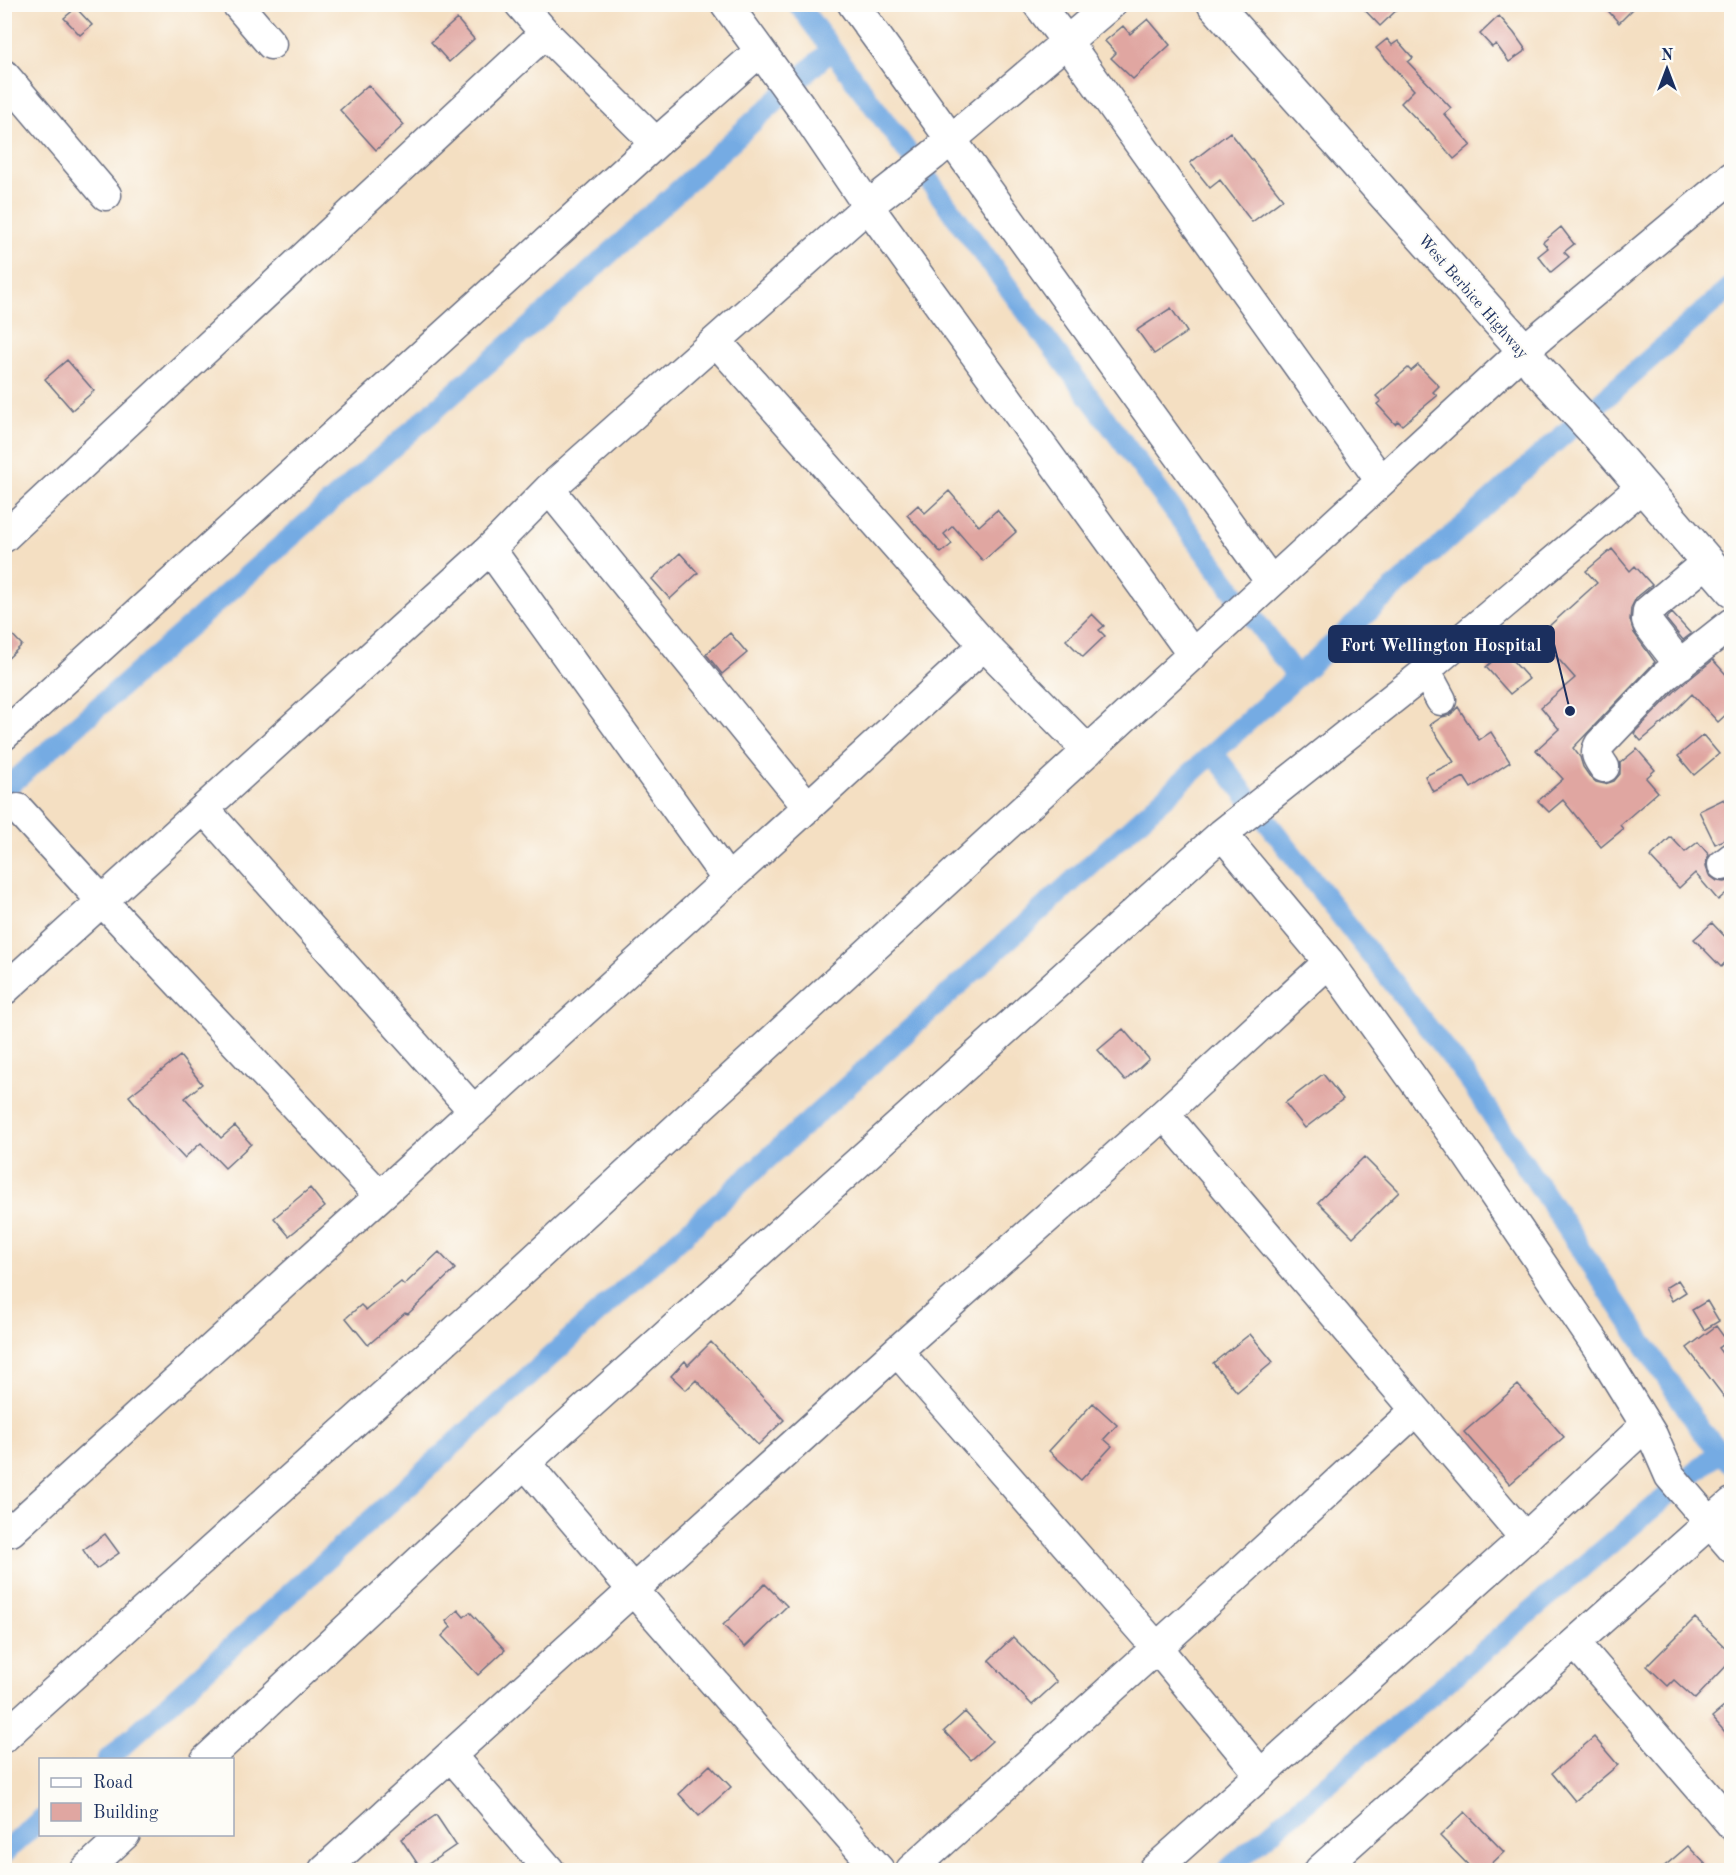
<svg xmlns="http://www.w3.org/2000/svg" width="1736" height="1875" viewBox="0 0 1736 1875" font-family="'Old Standard TT',serif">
<rect width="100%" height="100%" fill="#fdfcf7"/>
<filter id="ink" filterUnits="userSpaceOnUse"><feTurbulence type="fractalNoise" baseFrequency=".0167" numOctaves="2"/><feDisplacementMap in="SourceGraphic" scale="12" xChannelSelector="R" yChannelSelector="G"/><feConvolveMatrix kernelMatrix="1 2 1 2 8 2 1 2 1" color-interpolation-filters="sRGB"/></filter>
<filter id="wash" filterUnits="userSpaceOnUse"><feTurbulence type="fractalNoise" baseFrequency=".008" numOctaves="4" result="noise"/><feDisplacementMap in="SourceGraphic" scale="24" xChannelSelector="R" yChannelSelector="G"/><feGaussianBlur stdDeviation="1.35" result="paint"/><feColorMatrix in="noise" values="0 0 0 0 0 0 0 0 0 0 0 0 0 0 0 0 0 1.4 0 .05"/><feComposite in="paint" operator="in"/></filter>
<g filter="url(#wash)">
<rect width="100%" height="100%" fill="#f4dfc2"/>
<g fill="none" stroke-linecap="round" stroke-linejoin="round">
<!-- canal -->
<path stroke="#75abe3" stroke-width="21" d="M798,4L1297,677
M1213,753L1466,1076L1701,1430L1732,1465
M4,790L546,312L831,50
M107,1760L1535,460L1732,286
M4,1853L40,1820
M1227,1870L1376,1742L1720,1451"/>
</g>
<g id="blocks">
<!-- building -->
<path fill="#e0a6a1" d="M1359,4H1403L1380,26Z
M1602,4H1638L1619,23Z
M76,8L92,25L80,35L64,18Z
M1499,16L1514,33L1526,50L1509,62L1496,44L1492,47L1480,34Z
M457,19L474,39L449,62L431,42Z
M1148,19L1170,45L1133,79L1111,58L1116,53L1105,41L1123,26L1130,34Z
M1387,39L1392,45L1398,41L1413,58L1408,62L1451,108L1444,114L1471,145L1454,159L1428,129L1427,130L1401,103L1414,90L1376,48Z
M368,85L404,125L376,150L340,110Z
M1230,132L1283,199L1252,222L1220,180L1210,188L1190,163Z
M1561,227L1574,244L1564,252L1569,257L1551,272L1538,256L1548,248L1543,242Z
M1171,308L1187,332L1154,354L1137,330Z
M67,360L94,391L72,410L45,379Z
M1418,365L1439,386L1433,392L1437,396L1402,425L1398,421L1395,424L1377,404L1381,401L1376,396L1408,368L1411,371Z
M949,491L979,526L997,510L1016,532L983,561L953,526L944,534L952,544L941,553L907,515L918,505L925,513Z
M1612,549L1630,571L1635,566L1652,585L1636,598L1631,608L1630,620L1634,633L1655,662L1573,748L1580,757L1583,767L1590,777L1596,782L1605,784L1614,781L1620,774V763L1637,749L1655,770L1646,778L1658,792L1620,825L1623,829L1601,847L1563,800L1549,812L1538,801L1563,779L1536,750L1559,729L1541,707L1575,678L1538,636L1597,583L1586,571Z
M680,553L698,573L670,599L652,579Z
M1672,613L1691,634L1683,640L1666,619Z
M1092,614L1104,626L1099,630L1105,636L1083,657L1066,640Z
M4,626L22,645L4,662Z
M730,633L747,653L722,674L706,654Z
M1504,651L1529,679L1510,694L1486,667Z
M1713,660L1731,680V710L1718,722L1692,694L1666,720L1641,741L1634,733L1677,689Z
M1458,707L1479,740L1491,732L1510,762L1471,788L1464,777L1433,792L1425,776L1454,762L1430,725L1442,717L1450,715Z
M1703,735L1719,754L1694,775L1678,756Z
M1724,799L1731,814V836L1715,844L1699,811Z
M1671,837L1685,852L1698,842L1709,855L1707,859L1706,867L1709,875L1717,881L1725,882L1731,880V889L1718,900L1695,873L1679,888L1650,857Z
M1712,923L1731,943V956L1721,967L1694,939Z
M1123,1029L1149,1059L1125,1081L1098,1050Z
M180,1056L202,1084L185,1098L221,1138L235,1126L251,1144L225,1168L201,1143L184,1158L153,1125L129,1096Z
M1323,1074L1343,1099L1305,1128L1285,1103Z
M1364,1157L1399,1192L1353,1237L1318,1202Z
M310,1188L325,1207L289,1236L274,1218Z
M439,1252L455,1269L408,1314L405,1313L368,1345L346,1318L361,1305L366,1310L401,1282L404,1285Z
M1678,1280L1686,1292L1672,1301L1665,1288Z
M1707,1301L1719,1321L1704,1330L1692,1310Z
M1716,1326L1727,1341L1718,1348L1731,1365V1406L1687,1348Z
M1250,1334L1273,1362L1237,1392L1213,1363Z
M711,1342L784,1420L758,1445L696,1380L686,1390L671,1376L685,1361L688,1365Z
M1518,1385L1564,1437L1510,1484L1464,1432Z
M1093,1403L1117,1425L1104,1439L1112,1446L1081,1480L1049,1451Z
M105,1534L119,1553L96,1569L83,1550Z
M765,1584L787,1606L745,1647L723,1625Z
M458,1610L464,1617L470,1612L505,1650L478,1675L442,1636L451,1627L446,1621Z
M1695,1618L1731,1653V1661L1695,1699L1674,1680L1668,1686L1647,1666Z
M1013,1637L1057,1682L1032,1705L989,1660Z
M1731,1701V1739L1712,1717Z
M965,1712L992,1741L971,1760L944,1731Z
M1594,1737L1618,1765L1575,1801L1552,1773Z
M710,1765L731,1787L699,1816L679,1794Z
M1465,1812L1504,1852L1485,1870H1473L1440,1836Z
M436,1815L456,1845L421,1869L401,1839Z
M1688,1846L1711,1870H1660Z"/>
</g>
</g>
<g filter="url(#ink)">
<use href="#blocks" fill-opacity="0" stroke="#676d81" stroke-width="1.5"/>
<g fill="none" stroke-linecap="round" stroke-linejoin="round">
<!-- minor casing -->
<g stroke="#676d81" stroke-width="33">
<path id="minor" d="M237,4L271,44
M520,4L545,33L656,143
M726,4L801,107L868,206L1193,655
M853,4L1271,582
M1038,4L1067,42L1381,481
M4,75L106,195
M716,341L984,645
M549,489L808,807
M4,537L545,33
M490,549L728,880
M1680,665L1649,625L1647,621L1648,611L1707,562
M1426,672L1441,700
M4,735L656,143L759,52
M1604,767C1598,758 1594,754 1600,744L1665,676L1732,623
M18,809L102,901L380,1196L808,807L984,645L1088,751
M204,809L474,1111
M1222,834L1329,962L1469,1157L1601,1352L1652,1435L1670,1476L1732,1548
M1723,865L1732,858
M4,990L490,549L549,489L868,206L933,155L1111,4
M1164,1114L1525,1538
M897,1351L1157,1648L1261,1775
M525,1463L633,1590L879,1870
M4,1524L11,1531L380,1196
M1575,1643L1732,1825
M4,1737L490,1300L1524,350L1732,177
M451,1756L549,1870
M206,1760L525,1463L1222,834L1426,672L1436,661L1643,486
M86,1870L125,1834
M324,1870L897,1351L1164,1114L1329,962
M911,1870L1234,1578L1415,1411
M1154,1870L1525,1538L1646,1425
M1320,1870L1732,1503"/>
</g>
<!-- major casing -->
<g stroke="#676d81" stroke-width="36">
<path id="major" d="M1214,4L1524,350L1535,366L1599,436L1732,590"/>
</g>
<!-- minor -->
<use href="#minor" stroke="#fff" stroke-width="30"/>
<!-- major -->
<use href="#major" stroke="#fff" stroke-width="33"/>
</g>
</g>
<g text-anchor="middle" stroke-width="4.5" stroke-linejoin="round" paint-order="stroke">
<!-- street labels -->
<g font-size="16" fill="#1b2f5e" stroke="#fdfcf7">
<text transform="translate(1474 296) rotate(49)" y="6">West Berbice Highway</text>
</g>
</g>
<!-- callouts -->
<path fill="none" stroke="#1b2f5e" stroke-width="2" d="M1570 711L1554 644"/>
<circle fill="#1b2f5e" stroke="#fdfcf7" stroke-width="2" cx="1570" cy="711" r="6"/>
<rect fill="#1b2f5e" stroke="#1b2f5e" stroke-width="2" x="1329" y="626" width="225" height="36" rx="6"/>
<g font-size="18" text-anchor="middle" font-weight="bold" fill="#fff">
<text x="1441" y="651">Fort Wellington Hospital</text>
</g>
<!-- margin -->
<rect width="1736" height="1875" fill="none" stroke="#fdfcf7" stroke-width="24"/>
<!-- legend -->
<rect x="39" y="1758" width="195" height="78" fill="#fdfcf7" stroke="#a3aaba" stroke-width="1.5"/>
<rect x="51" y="1778" width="30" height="9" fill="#ffffff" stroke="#a3aaba" stroke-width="1.5"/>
<text x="93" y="1788" font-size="18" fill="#1b2f5e">Road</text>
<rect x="51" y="1803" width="30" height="18" fill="#e0a6a1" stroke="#a3aaba" stroke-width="1.5"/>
<text x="93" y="1818" font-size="18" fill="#1b2f5e">Building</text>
<!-- north arrow -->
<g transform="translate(1667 69)" stroke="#fdfcf7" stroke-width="4.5" paint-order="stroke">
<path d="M0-4.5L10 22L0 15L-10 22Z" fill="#1b2f5e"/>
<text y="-9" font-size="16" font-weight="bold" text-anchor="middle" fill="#1b2f5e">N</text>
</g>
</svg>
